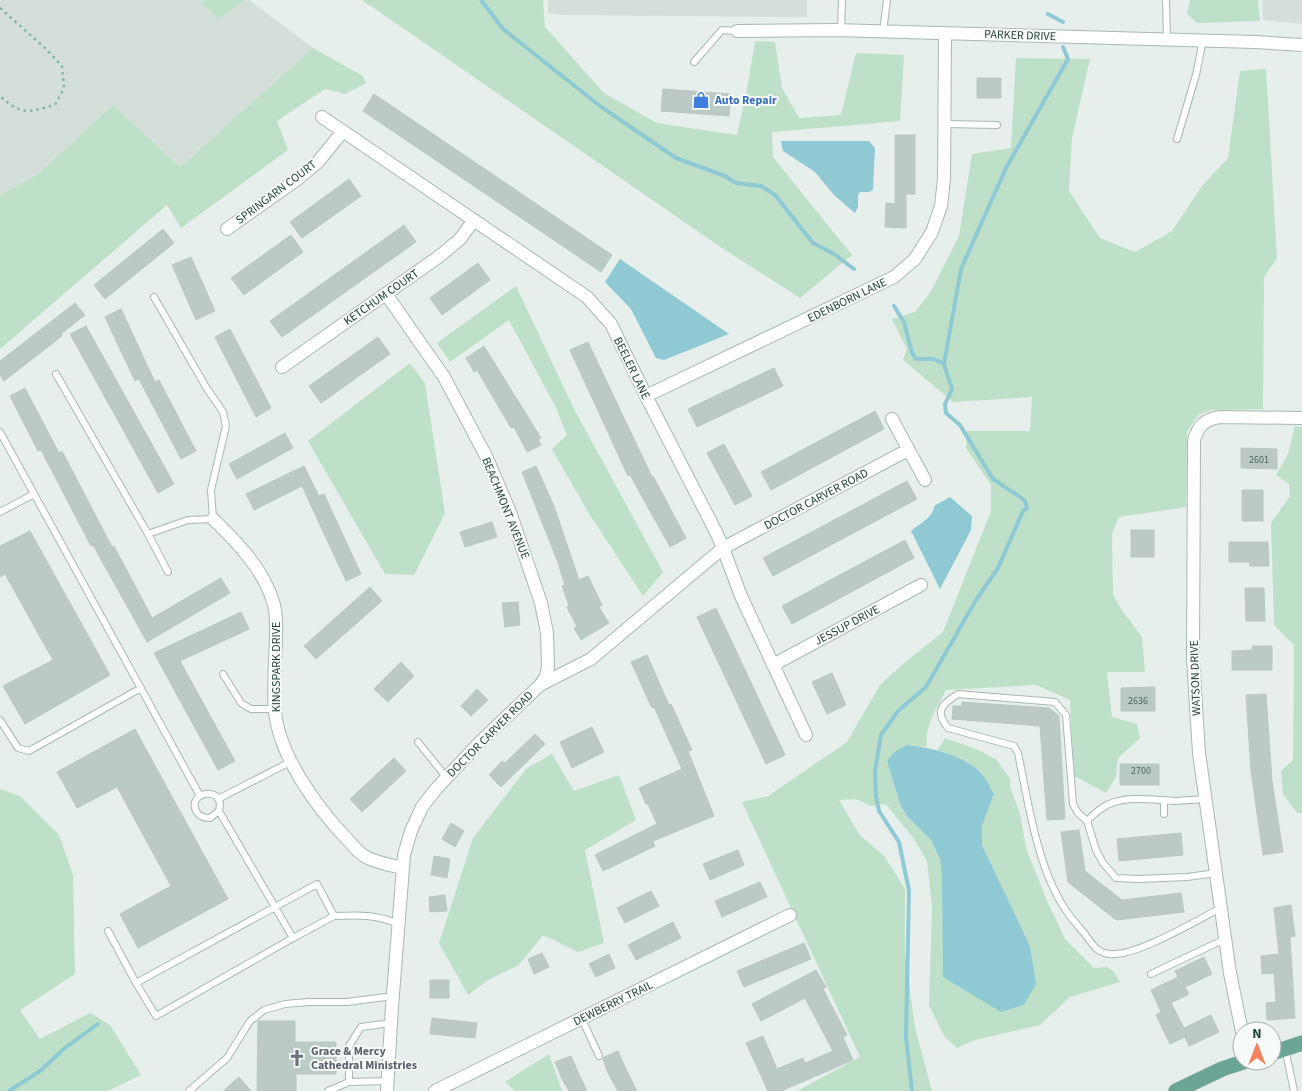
<svg xmlns="http://www.w3.org/2000/svg" width="1302" height="1091" viewBox="0 0 1302 1091" font-family="'Source Sans 3',sans-serif">
<rect width="100%" height="100%" fill="#e6efeb"/>
<!-- built -->
<path fill="#d4dfda" d="M0,0H204L201,2L219,19L245,0H249L313,48L180,167L113,105L38,174L0,195Z
M548,0H807V17L563,15L548,13Z
M1262,0H1302V24L1263,20Z"/>
<!-- green -->
<path fill="#bfe0c8" d="M204,0H245L219,19L201,3Z
M362,0H543L545,27L604,93L657,123L737,135L747,89L755,41L775,42L782,88L799,118L841,115L856,53L904,55L900,121L772,132L773,157L852,255L800,298L719,246Z
M1190,0H1258L1260,21L1197,23L1187,14Z
M313,48L363,76L366,83L345,94L325,89L277,121L288,150L181,228L167,205L0,349V195L38,174L113,105L180,167Z
M1016,58L1090,59L1072,138L1069,191L1100,238L1135,252L1172,231L1202,186L1228,158L1240,71L1266,69L1277,258L1264,277L1263,409L1211,410L1198,415L1187,432L1186,507L1119,517L1112,534L1113,594L1121,609L1142,637L1145,672H1107L1112,717L1137,724L1140,738L1118,758L1116,777L1106,793L1074,776L1070,700L1036,685L946,690C937,708 924,726 927,747L907,745L887,761L900,804L907,816L931,840L940,859L942,877L1030,946L982,845V826L994,794L982,773L968,762L937,751L945,738L976,749L996,759L1010,779L1011,789L1020,814L1026,848L1048,903L1065,939L1094,968L1107,967L1113,971L1120,982L1070,997L1040,1025L975,1040L957,1048L944,1036L929,1005L932,907L927,861L914,839L886,804L871,806L856,799L839,800L859,834L885,857L905,889V953L915,1028L932,1091H797L860,1057L742,802L768,796L847,742L880,685L904,663L943,632L991,511V485L966,448L967,431H1030L1032,397L953,402L903,360L907,349L892,319L915,312L930,293L959,236L972,154L1011,148Z
M516,286L574,409L663,572L643,596L588,512L552,449L567,435L556,408L509,320L450,362L437,343Z
M410,363L425,383L445,513L414,575L385,574L308,441Z
M1295,426L1302,427V813H1297L1283,794L1281,771L1293,760L1294,645L1274,625L1271,523L1290,496L1289,484L1276,475L1288,454Z
M552,754L574,791L619,775L636,820L585,850L604,943L578,952L543,935L519,965L488,980L468,995L439,943L473,838L526,769Z
M0,789L20,796L59,835L73,875L75,974L20,1010L40,1039L90,1013L110,1025L141,1075L108,1091H0Z
M549,1054L562,1091H515L505,1082Z"/>
<!-- water -->
<path fill="#8ec9d4" d="M781,141H869L875,148L873,189L870,192H860L858,195V207L855,213L834,195L815,172L783,151Z
M620,259L729,334L664,360L656,358L631,309L605,282Z
M950,497L972,516L971,530L940,589L911,531C919,524 934,517 934,506Z
M907,745C929,747 967,756 982,774C987,779 990,788 994,794L982,826V845L1030,946L1036,984L1024,1005L1001,1012L943,977L942,877L940,859L931,840L907,816L900,804L887,761L894,752Z"/>
<g fill="none" stroke-linecap="round" stroke-linejoin="round">
<!-- stream -->
<path stroke="#8ec9d4" stroke-width="4" d="M481,0L503,29L600,106L676,158L725,176L736,183L761,186L775,195L813,243L834,254L854,269
M1048,14L1063,22
M894,306L904,322L912,353L916,359H934L944,364
M9,1091L40,1071L66,1047L98,1024
M912,1091L906,1037L909,891L899,842L879,811L876,796L875,771L881,735L898,711L926,687L976,600L998,568L1023,511L1027,508L1025,501L1020,497L993,479L960,425L946,413L945,404L952,389L944,364L961,269L1006,168L1068,59L1063,47"/>
</g>
<!-- building -->
<path fill="#bbcac4" stroke="#b8c9c2" d="M977,78H1001V98H977Z
M663,89L731,94L729,116L661,111Z
M374,94L612,255L601,272L363,111Z
M895,135H915V194H906V228L885,227L886,203L895,204Z
M349,179L361,196L302,238L290,222Z
M404,225L416,242L282,337L270,321Z
M163,229L174,243L105,299L94,285Z
M291,235L303,252L244,295L231,278Z
M191,257L215,311L196,320L172,265Z
M478,263L490,280L442,315L430,298Z
M75,303L85,315L61,334L62,336L4,381L0,375V361Z
M121,309L155,382L159,380L196,451L181,459L139,379L135,381L105,317Z
M86,326L174,484L158,493L70,334Z
M230,329L271,408L256,417L215,337Z
M378,337L390,354L321,403L309,386Z
M588,342L652,477L653,476L686,538L670,547L630,475L628,476L570,350Z
M484,346L541,438L538,439L541,445L527,452L514,427L511,428L477,370L474,372L466,358Z
M774,368L783,386L697,427L688,409Z
M25,388L59,453L62,451L112,547L114,546L152,618L221,578L230,593L147,642L93,545L91,546L41,450L38,451L10,396Z
M875,411L884,429L771,490L761,472Z
M285,433L293,448L237,479L229,464Z
M724,444L752,496L735,505L707,453Z
M1241,448L1277,449V469L1241,468Z
M304,466L319,496L324,494L361,574L346,581L302,486L254,510L246,494Z
M536,466L554,506L579,580L588,576L602,605L599,607L609,623L581,640L574,628L577,627L567,607L569,606L562,586L565,585L557,560L522,472Z
M907,481L917,499L773,576L763,558Z
M1242,490H1263V521H1242Z
M492,522L497,537L465,547L460,532Z
M1131,530H1154V557H1131Z
M30,531L110,675L25,724L3,686L53,660L5,574L0,577V546Z
M905,540L914,558L792,624L782,606Z
M1229,542H1268L1269,566H1250L1249,562H1229Z
M370,587L382,601L316,659L304,646Z
M1245,588H1264L1265,621H1246Z
M518,602L520,625L505,627L502,603Z
M716,608L785,755L766,764L697,617Z
M241,612L249,629L180,661L235,761L218,770L154,653Z
M1252,646H1272V670H1232V651L1252,650Z
M647,655L669,705L671,704L692,750L688,751L714,816L653,841L655,846L603,871L595,855L657,824L648,804H646L639,788L682,769L654,707L652,708L631,662Z
M401,662L414,676L388,702L374,689Z
M832,673L846,705L827,714L812,682Z
M1155,687V711H1121V688Z
M477,689L488,700L471,716L461,706Z
M1266,694L1272,781L1283,852L1263,855L1251,771L1246,695Z
M962,702L1049,708L1059,716L1065,819L1047,820L1040,726L952,719L953,706H962Z
M592,727L604,752L572,768L560,742Z
M135,729L228,899L138,948L120,914L171,886L117,787L77,808L57,772Z
M535,734L545,744L501,787L489,775L502,761L505,763Z
M394,758L406,771L362,812L350,799Z
M1120,764H1159V785H1120Z
M451,823L464,831L455,847L442,839Z
M1079,830L1085,871L1122,900L1181,893L1184,912L1116,920L1068,882L1061,832Z
M1181,833L1183,855L1119,861L1117,839Z
M738,850L744,865L710,880L703,864Z
M434,856L450,859L447,878L431,875Z
M760,882L767,897L722,917L715,901Z
M651,891L659,906L625,923L617,908Z
M445,895L447,911L430,912L429,897Z
M1291,905L1295,936L1290,937L1295,1018L1267,1020L1266,1003L1276,1002L1274,973L1262,974L1261,956L1279,954L1274,908Z
M673,922L681,938L636,960L628,945Z
M804,943L811,959L744,987L737,971Z
M542,953L549,967L534,974L528,959Z
M609,954L615,968L596,977L589,964Z
M1204,957L1212,974L1185,987L1189,994L1171,1003L1184,1028L1211,1015L1219,1032L1189,1046L1185,1037L1170,1044L1156,1015L1161,1012L1151,990L1178,977L1175,971Z
M816,970L826,987L823,989L847,1035L843,1037L853,1060L781,1091H768L746,1043L763,1036L777,1069L803,1058L805,1063L833,1051L805,998L761,1021L752,1004Z
M430,980H449V998H430Z
M432,1018L477,1023L475,1038L430,1034Z
M258,1021H295V1042H336V1074H296V1091H257Z
M618,1051L626,1069L637,1091H618L608,1073L603,1059L604,1057Z
M571,1056L578,1072L587,1091H569L562,1079L555,1062Z
M239,1077L251,1091H223Z"/>
<g fill="none" stroke-linecap="round" stroke-linejoin="round">
<!-- service casing -->
<g stroke="#a8b8b2" stroke-width="8">
<path id="service" d="M1166,0L1167,39
M841,31L842,0
M883,32L887,0
M694,62L722,30L737,31
M944,124L997,125
M1177,139L1196,75L1203,40
M56,374L148,534L188,520L213,519L211,490L226,426L223,412L206,387L154,297
M0,432L200,796
M0,512L34,494
M148,534L168,572
M223,674L241,703L251,709H274
M0,720L18,748L29,751L141,688
M418,742L446,777
M218,799L292,761
M1164,800L1175,801L1206,799
M1087,821C1092,816 1097,811 1102,808C1119,796 1145,799 1164,800V814
M1216,873L1187,877L1139,879L1116,878L1103,863L1096,850L1087,821L1078,813L1073,804L1066,715L1055,702L958,694C942,704 934,711 948,728L1014,746L1018,753C1028,801 1037,867 1065,909C1071,918 1077,925 1084,933C1091,942 1096,953 1109,954C1136,957 1195,921 1221,908
M334,916C357,915 377,914 398,924
M108,931L136,983L317,884L334,916L293,938L219,811C226,785 187,791 196,811C199,817 204,818 210,818L219,811
M1151,974L1225,939
M136,983L156,1016L293,938
M582,1019L599,1056
M1285,1048L1294,1091
M388,1081L349,1082V1046L361,1027L391,1023
M189,1091L227,1058L250,1021L264,1010L285,1004L308,1002H347L393,996
M328,1091L349,1082"/>
</g>
<!-- minor casing -->
<g stroke="#a8b8b2" stroke-width="14">
<path id="minor" d="M737,31L835,30L1255,42L1302,45
M322,117L587,297L611,324L646,396L717,534L723,548L741,596L806,735
M227,229L299,178L318,162L343,131
M386,294L444,377L486,456L510,512L541,603L547,633L548,666L546,677L540,685
M282,367L441,255L460,239L474,220
M646,396L894,277L915,259L932,232L941,206L944,179L945,33
M892,419L925,480
M213,519C238,543 265,571 274,605C277,616 276,628 276,639C275,663 273,688 275,712C279,755 317,808 347,839C353,845 358,853 366,857C377,863 390,865 403,868
M773,665L921,585
M1242,1032L1230,973L1199,753L1193,659L1194,440C1198,426 1205,419 1220,417L1302,418
M387,1091L392,1007L404,855L411,831L422,807L436,789L480,742L540,685L591,659L723,548L908,450
M435,1091L790,915"/>
</g>
<!-- primary casing -->
<g stroke="#c2cac8" stroke-width="16">
<path id="primary" d="M1272,1053L1302,1043
M1176,1091L1222,1069L1246,1061"/>
</g>
<!-- path -->
<path stroke="#86b3a5" stroke-width="2.5" stroke-dasharray="2.5 4" stroke-linecap="butt" d="M0,8L45,48L62,66L64,88L55,105C28,112 22,116 0,96"/>
<!-- service -->
<use href="#service" stroke="#fff" stroke-width="6"/>
<!-- minor -->
<use href="#minor" stroke="#fff" stroke-width="12"/>
<!-- primary -->
<use href="#primary" stroke="#6aa596" stroke-width="15"/>
</g>
<!-- icons -->
<defs>
<g id="shop-bare" transform="scale(1.35)"><path d="M-5-2.5h2.3a2.7 3.5 0 0 1 5.4 0H5L5.5 6h-11ZM-1.5-2.5h3a1.5 2.3 0 0 0-3 0Z" fill="#3f7fe0" stroke="#f7fbf9" stroke-width="2.5" paint-order="stroke"/></g>
<g id="church-bare" transform="scale(1.35)"><path d="M-1.2-6h2.4v3.5h3.3v2.4h-3.3V6h-2.4V-.1h-3.3v-2.4h3.3Z" fill="#6b7280" stroke="#f7fbf9" stroke-width="2.5" paint-order="stroke"/></g>
</defs>
<g fill-rule="evenodd">
<use href="#shop-bare" x="701" y="100"/>
<use href="#church-bare" x="297" y="1058"/>
</g>
<g text-anchor="middle" stroke-width="4" stroke-linejoin="round" paint-order="stroke">
<!-- number labels -->
<g font-size="10" fill="#4a645c">
<text x="1259" y="463">2601</text>
<text x="1138" y="704">2636</text>
<text x="1141" y="774">2700</text>
</g>
<!-- street labels -->
<g font-size="12" fill="#24423a" stroke="#f7fbf9">
<text transform="translate(1020 35) rotate(2)" y="4">PARKER DRIVE</text>
<text transform="translate(276 192) rotate(-37)" y="4">SPRINGARN COURT</text>
<text transform="translate(381 297) rotate(-35)" y="4">KETCHUM COURT</text>
<text transform="translate(847 300) rotate(-26)" y="4">EDENBORN LANE</text>
<text transform="translate(632 368) rotate(64)" y="4">BEELER LANE</text>
<text transform="translate(816 499) rotate(-28)" y="4">DOCTOR CARVER ROAD</text>
<text transform="translate(506 508) rotate(68)" y="4">BEACHMONT AVENUE</text>
<text transform="translate(847 625) rotate(-28)" y="4">JESSUP DRIVE</text>
<text transform="translate(276 667) rotate(-90)" y="4">KINGSPARK DRIVE</text>
<text transform="translate(1195 678) rotate(-92)" y="4">WATSON DRIVE</text>
<text transform="translate(490 734) rotate(-45)" y="4">DOCTOR CARVER ROAD</text>
<text transform="translate(613 1003) rotate(-26)" y="4">DEWBERRY TRAIL</text>
</g>
<!-- shop labels -->
<g font-size="12" font-weight="bold" fill="#366cbe" stroke="#f7fbf9" text-anchor="start">
<text x="715" y="104">Auto Repair</text>
</g>
<!-- worship labels -->
<g font-size="12" font-weight="bold" fill="#5b616d" stroke="#f7fbf9" text-anchor="start">
<text x="311" y="1055">Grace &amp; Mercy<tspan x="311" dy="14">Cathedral Ministries</tspan></text>
</g>
</g>
<!-- north arrow -->
<g transform="translate(1257 1046)"><circle r="24" fill="#f7fbf9" stroke="#a3b1ad"/>
<path d="M0-4L9 19L0 12L-9 19Z" fill="#f4845f"/>
<text y="-8" font-size="14" font-weight="bold" text-anchor="middle" fill="#24423a">N</text>
</g>
</svg>
